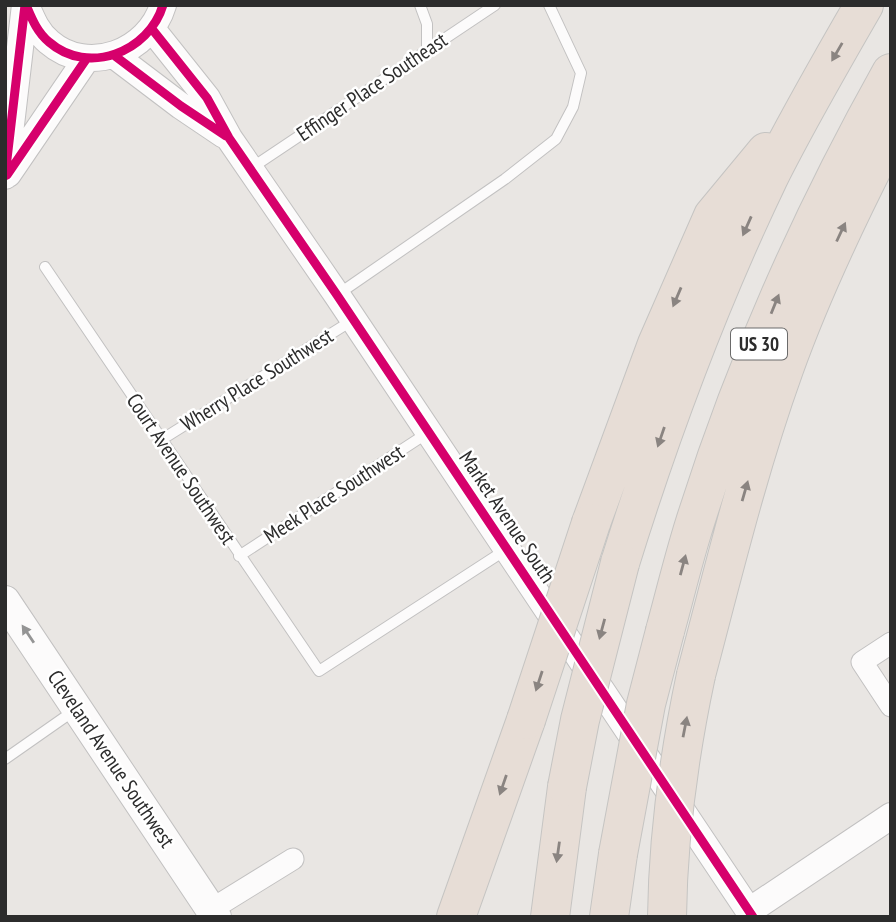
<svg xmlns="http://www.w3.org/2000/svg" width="896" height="922" viewBox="0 0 896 922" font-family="'PT Sans Narrow',sans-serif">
<rect width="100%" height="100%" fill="#e9e6e3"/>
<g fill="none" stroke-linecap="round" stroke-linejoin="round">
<!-- service casing -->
<g stroke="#c2c1c1" stroke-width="12">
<path id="service" d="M420,5L427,24V50
M250,169L495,5
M45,267L319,671L507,549
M337,295L505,179L556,139L573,107L581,73L549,5
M161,440L353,320
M239,556L429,432
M5,759L75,710"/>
</g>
<!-- minor casing -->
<g stroke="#c2c1c1" stroke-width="23">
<path id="minor" d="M891,643L862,662L891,706
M212,909L293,859"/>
</g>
<!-- tertiary casing -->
<g stroke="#c2c1c1" stroke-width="28">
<path id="tertiary" d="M26,5C32,19 37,32 49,42C88,76 149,52 163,5
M152,29L207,98L229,138L337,295L753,917
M115,56L181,106L224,135
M8,174L87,58
M5,176L25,5
M749,911L891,816"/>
</g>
<!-- secondary casing -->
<g stroke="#c2c1c1" stroke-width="32">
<path id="secondary" d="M5,601L216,917"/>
</g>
<!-- motorway casing -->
<g stroke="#c5c4c2" stroke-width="40">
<path id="motorway" d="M591,523L657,344L713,216L766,152
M620,563C661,431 709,302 769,177C798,119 831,62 864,5
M665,631C676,591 685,552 698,513C747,359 812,214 891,73
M696,675C723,573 748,469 784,369C813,288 851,209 891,132
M456,917L526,720
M550,917L567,787
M609,917L618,854"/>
</g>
<!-- service -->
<use href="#service" stroke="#fcfbfb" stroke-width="10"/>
<!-- minor -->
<use href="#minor" stroke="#fcfbfb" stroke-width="21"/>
<!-- tertiary -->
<use href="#tertiary" stroke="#fcfbfb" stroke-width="26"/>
<!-- secondary -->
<use href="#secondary" stroke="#fcfbfb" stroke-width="30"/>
<!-- motorway -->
<use href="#motorway" stroke="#e7ddd6" stroke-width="38"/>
<!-- motorway-bridge casing -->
<g stroke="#c5c4c2" stroke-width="40" stroke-linecap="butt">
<path id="motorway-bridge" d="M526,720L591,523
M567,787L580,720L620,563
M618,854L646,704L665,631
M667,917C668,835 679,755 696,675"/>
</g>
<!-- motorway-bridge -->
<use href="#motorway-bridge" stroke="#e7ddd6" stroke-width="38"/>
<!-- cycleway casing -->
<g stroke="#fff" stroke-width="13">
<path id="cycleway" d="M26,5C32,19 37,32 49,42C88,76 149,52 163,5
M152,29L207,98L229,138L337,295L753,917
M115,56L181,106L226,136
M7,175L87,58
M5,176L25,5"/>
</g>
<!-- cycleway -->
<use href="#cycleway" stroke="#d6006c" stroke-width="9"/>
</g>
<!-- one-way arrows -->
<defs><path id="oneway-solid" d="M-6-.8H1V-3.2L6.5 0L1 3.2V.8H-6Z" transform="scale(1.75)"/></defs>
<g fill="#8a8481">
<use href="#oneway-solid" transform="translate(837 52) rotate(120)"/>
<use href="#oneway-solid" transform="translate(747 226) rotate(114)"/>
<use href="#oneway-solid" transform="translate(841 232) rotate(-65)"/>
<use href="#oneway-solid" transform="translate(677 297) rotate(113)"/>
<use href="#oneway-solid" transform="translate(775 304) rotate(-68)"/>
<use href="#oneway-solid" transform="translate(661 437) rotate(109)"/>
<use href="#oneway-solid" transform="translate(745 491) rotate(-74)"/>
<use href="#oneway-solid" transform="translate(683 565) rotate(-75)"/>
<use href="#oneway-solid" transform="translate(602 629) rotate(105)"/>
<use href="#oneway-solid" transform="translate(539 681) rotate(108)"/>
<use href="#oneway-solid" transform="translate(685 727) rotate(-79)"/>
<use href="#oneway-solid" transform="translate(503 785) rotate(109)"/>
<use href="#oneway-solid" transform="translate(558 852) rotate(98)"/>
</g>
<use fill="#949494" href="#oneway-solid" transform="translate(28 634) rotate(-124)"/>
<g text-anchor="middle" stroke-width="5" stroke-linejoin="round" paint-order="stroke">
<!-- shield labels -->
<rect fill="#fff" stroke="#6b6b6b" stroke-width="2" x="731" y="328.5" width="56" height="31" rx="5"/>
<g font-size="19" font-weight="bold" fill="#2c2c2c">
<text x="759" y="351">US 30</text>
</g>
<!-- street labels -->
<g font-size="21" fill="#2c2c2c" stroke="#fff">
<text transform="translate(372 87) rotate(-34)" y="7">Effinger Place Southeast</text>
<text transform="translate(257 380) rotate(-32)" y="7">Wherry Place Southwest</text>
<text transform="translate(181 469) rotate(56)" y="7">Court Avenue Southwest</text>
<text transform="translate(334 494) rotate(-33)" y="7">Meek Place Southwest</text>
<text transform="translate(507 517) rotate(56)" y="7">Market Avenue South</text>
<text transform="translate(111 759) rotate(56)" y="7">Cleveland Avenue Southwest</text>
</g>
</g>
<!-- border -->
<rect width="896" height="922" fill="none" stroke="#2c2c2c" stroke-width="14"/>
</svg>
